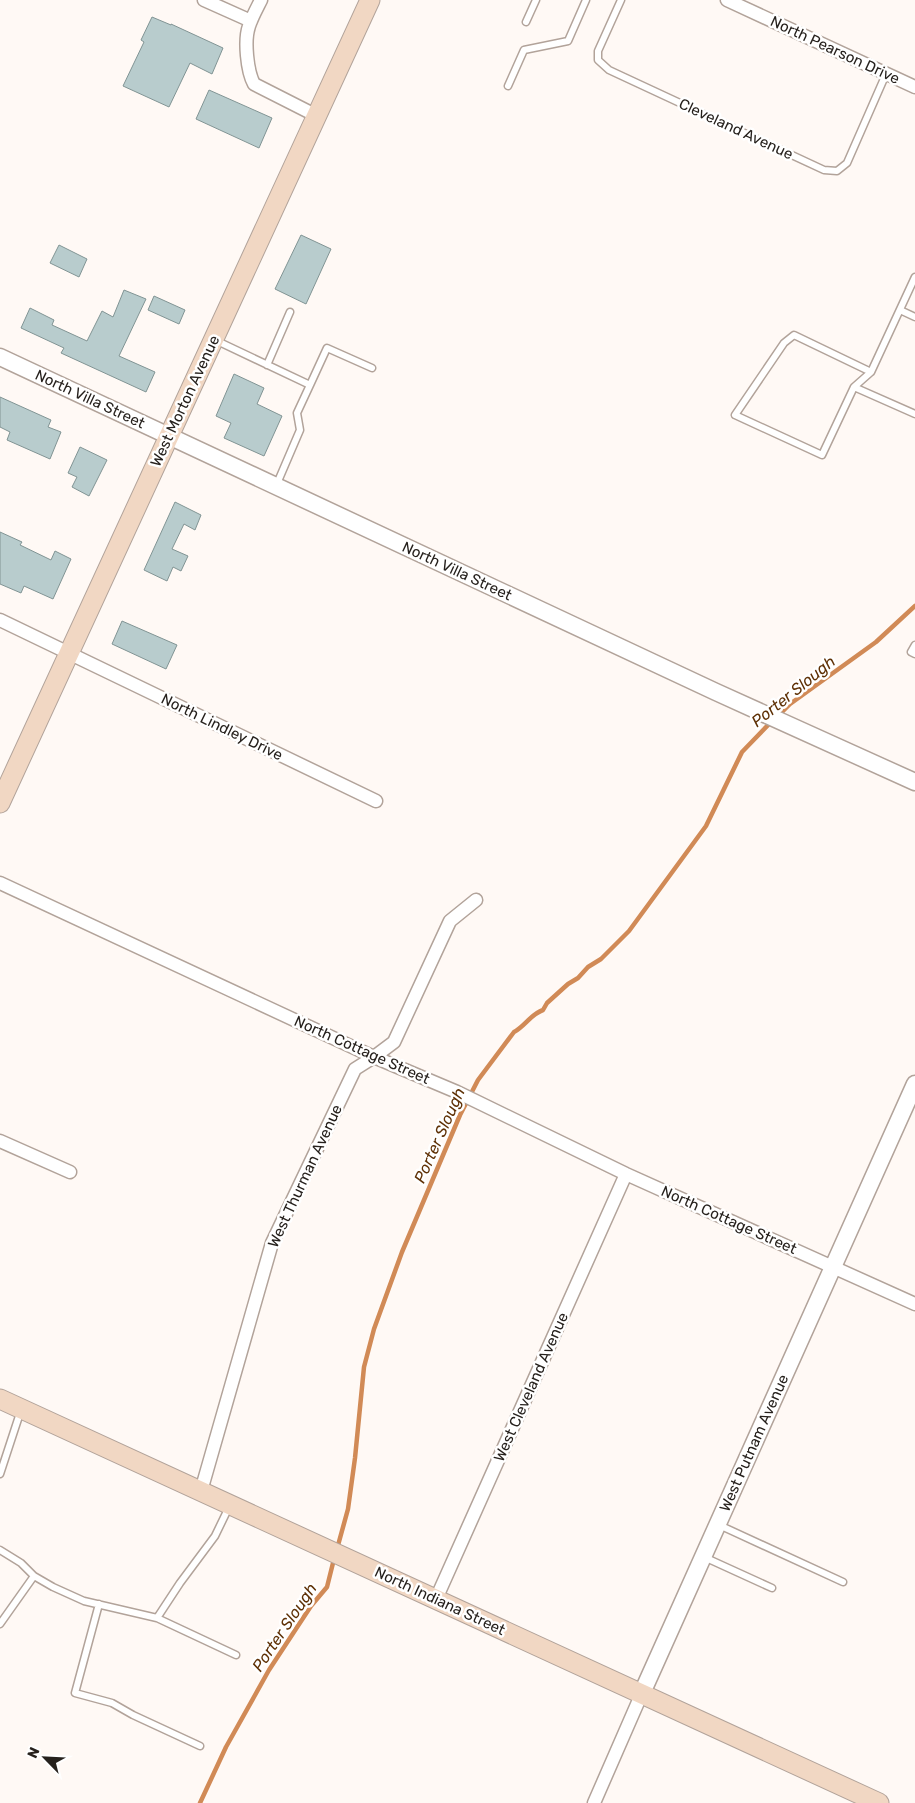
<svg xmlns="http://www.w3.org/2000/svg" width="915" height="1803" viewBox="0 0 915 1803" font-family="Rubik,sans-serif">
<rect width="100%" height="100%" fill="#fff9f5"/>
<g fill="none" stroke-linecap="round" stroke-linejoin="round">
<!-- stream -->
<path stroke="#d18a56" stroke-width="4.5" d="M778,716L790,704L876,642L915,606
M337,1549L348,1509L355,1458L364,1367L374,1329L402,1252L460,1115L478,1080L514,1032C525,1026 531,1014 543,1010L547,1003L568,984L578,978L588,967L601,959L629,931L706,826L742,752L772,721
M200,1803L226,1747L269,1670L311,1606L327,1587L334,1559"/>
</g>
<!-- building -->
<path fill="#b8cccd" stroke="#819494" d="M152,17L171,25V24L223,48L212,74L190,63L169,107L123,86L144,42L141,40Z
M209,90L272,118L259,148L196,119Z
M301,235L331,249L306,304L275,289Z
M59,245L87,259L79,277L50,263Z
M124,290L146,299L119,356L155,372L146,392L61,353L64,348L21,328L30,308L54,320L52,325L87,341L102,311L113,317Z
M154,296L185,310L179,324L148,310Z
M234,374L264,388L257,404L282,416L264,456L224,438L231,423L216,416Z
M0,397L51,420L48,427L61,432L50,459L7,440L10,432L0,427Z
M80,447L107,460L89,496L72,487L77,477L68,473Z
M175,502L201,515L195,530L184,524L172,549L188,556L181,571L173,567L167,581L144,570Z
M0,532L22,542L20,545L51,560L55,551L71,559L53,599L24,586L21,593L0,584Z
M122,621L177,645L166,669L112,644Z"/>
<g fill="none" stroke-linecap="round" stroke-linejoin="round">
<!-- service casing -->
<g stroke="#b2a39a" stroke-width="9">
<path id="service" d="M621,0L598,51V60L609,70L824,170L837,171L847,163L886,74
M526,22L536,0
M508,86L524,50L568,41L586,0
M900,310L915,317
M215,340L310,385L297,413L300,430L276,486
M267,365L290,312
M871,372L794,335L784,343L735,415L822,455L854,387L871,372L915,277
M310,385L327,348L372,368
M854,387L915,414
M915,645L911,652L915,654
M0,1474L21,1410
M719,1525L843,1582
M0,1550L21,1563L34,1576L53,1587L84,1601L157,1618L236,1655
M704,1557L772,1588
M99,1604L75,1693L112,1703L133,1715L200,1746
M157,1618L180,1583L215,1536L229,1507
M0,1624L34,1576"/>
</g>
<!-- minor casing -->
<g stroke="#b2a39a" stroke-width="15">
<path id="minor" d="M204,0L251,21
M261,0C257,8 252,17 249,26C244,40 247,71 254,84L317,116
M727,0L915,87
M0,620L376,801
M0,883L374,1057L457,1092L626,1174L915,1304
M0,1141L70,1172
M201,1491L272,1243L355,1069L374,1057L394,1042L450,921L476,900
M436,1599L626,1174
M594,1803L642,1693"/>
</g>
<!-- tertiary casing -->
<g stroke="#b2a39a" stroke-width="19">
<path id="tertiary" d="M0,357L716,692L915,782
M642,1693L915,1084"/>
</g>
<!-- secondary casing -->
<g stroke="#b2a39a" stroke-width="21">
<path id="secondary" d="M0,803L370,0
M0,1399L879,1803"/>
</g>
<!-- service -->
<use href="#service" stroke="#fff" stroke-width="6"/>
<!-- minor -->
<use href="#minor" stroke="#fff" stroke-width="12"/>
<!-- tertiary -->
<use href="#tertiary" stroke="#fff" stroke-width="16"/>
<!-- secondary -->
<use href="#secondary" stroke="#f1d7c3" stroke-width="19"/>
</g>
<g text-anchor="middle" stroke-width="5" stroke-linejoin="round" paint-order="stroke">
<!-- street labels -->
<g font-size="15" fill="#26211d" stroke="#fff">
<text transform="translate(835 50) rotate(25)" y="5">North Pearson Drive</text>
<text transform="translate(736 129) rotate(25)" y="5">Cleveland Avenue</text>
<text transform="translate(90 399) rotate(25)" y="5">North Villa Street</text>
<text transform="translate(185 401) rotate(-65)" y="5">West Morton Avenue</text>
<text transform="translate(457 571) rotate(25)" y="5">North Villa Street</text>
<text transform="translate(222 727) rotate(26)" y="5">North Lindley Drive</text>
<text transform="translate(362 1050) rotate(24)" y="5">North Cottage Street</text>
<text transform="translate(305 1176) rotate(-65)" y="5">West Thurman Avenue</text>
<text transform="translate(729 1220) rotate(24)" y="5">North Cottage Street</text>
<text transform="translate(531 1387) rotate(-66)" y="5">West Cleveland Avenue</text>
<text transform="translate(754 1443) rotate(-66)" y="5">West Putnam Avenue</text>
<text transform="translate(440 1601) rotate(25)" y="5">North Indiana Street</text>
</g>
<!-- water labels -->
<g font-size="16" font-style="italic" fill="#5f3106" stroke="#fff">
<text transform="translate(793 691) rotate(-39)" y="6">Porter Slough</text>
<text transform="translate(439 1135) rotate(-66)" y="6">Porter Slough</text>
<text transform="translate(284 1627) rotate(-56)" y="6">Porter Slough</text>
</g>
</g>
<!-- north arrow -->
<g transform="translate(45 1758) rotate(294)" stroke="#ffffff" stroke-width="4" paint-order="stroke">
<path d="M0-4L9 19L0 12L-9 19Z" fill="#26211d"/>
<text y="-8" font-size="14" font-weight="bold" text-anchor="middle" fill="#26211d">N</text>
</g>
</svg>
